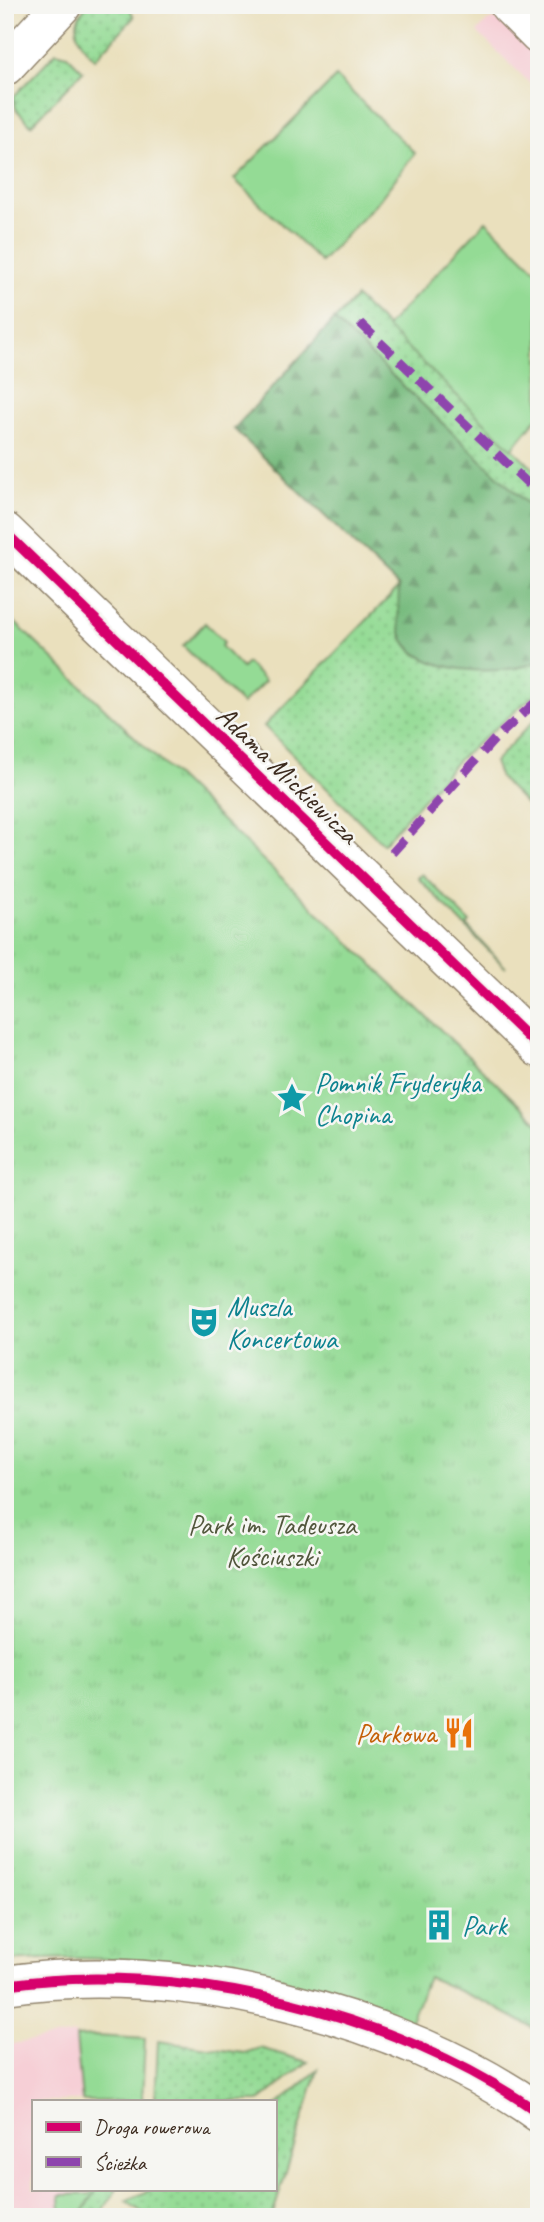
<svg xmlns="http://www.w3.org/2000/svg" width="544" height="2222" viewBox="0 0 544 2222" font-family="Caveat,sans-serif">
<defs>
<pattern id="grass-dots" width="8" height="8" patternUnits="userSpaceOnUse" patternTransform="scale(1.75)"><rect width="8" height="8" fill="#94db95"/><path d="M2 2h.1M6 6h.1" fill="none" stroke="#80bc80" stroke-width="1.8" stroke-linecap="round"/></pattern>
<pattern id="forest-firs" width="22" height="20" patternUnits="userSpaceOnUse" patternTransform="scale(1.75)"><rect width="22" height="20" fill="#77bb7e"/><path d="M5 1l3.5 6h-7zM16 11l3.5 6h-7z" fill="#639867"/></pattern>
<pattern id="park-tufts" width="24" height="20" patternUnits="userSpaceOnUse" patternTransform="scale(1.75)"><rect width="24" height="20" fill="#94db95"/><path d="M3 7l-1-3M5 7V3M7 7l1-3M15 17l-1-3M17 17v-4M19 17l1-3" fill="none" stroke="#80bc80"/></pattern>
</defs>
<rect width="100%" height="100%" fill="#f6f6f2"/>
<filter id="ink" filterUnits="userSpaceOnUse"><feTurbulence type="fractalNoise" baseFrequency=".0143" numOctaves="2"/><feDisplacementMap in="SourceGraphic" scale="14" xChannelSelector="R" yChannelSelector="G"/><feConvolveMatrix kernelMatrix="1 2 1 2 8 2 1 2 1" color-interpolation-filters="sRGB"/></filter>
<filter id="wash" filterUnits="userSpaceOnUse"><feTurbulence type="fractalNoise" baseFrequency=".00686" numOctaves="4" result="noise"/><feDisplacementMap in="SourceGraphic" scale="28" xChannelSelector="R" yChannelSelector="G"/><feGaussianBlur stdDeviation="1.57" result="paint"/><feColorMatrix in="noise" values="0 0 0 0 0 0 0 0 0 0 0 0 0 0 0 0 0 1.4 0 .05"/><feComposite in="paint" operator="in"/></filter>
<g filter="url(#wash)">
<rect width="100%" height="100%" fill="#eae0bd"/>
<!-- built -->
<path fill="#f6cfd6" d="M496,18L539,58V92L477,32L487,21Z
M75,2034L82,2101H33V2189H92V2192L60,2195L61,2217H5V2045Z"/>
<!-- grass -->
<path fill="url(#grass-dots)" stroke="#68825a" stroke-width="2" d="M87,5H128L134,17L95,59C77,41 68,26 87,5Z
M56,52L67,55L83,71L31,125L16,109L13,97Z
M356,297L539,474V691L457,761L383,844L264,726L399,587L234,429Z
M539,715V817L500,778L494,762Z
M422,874L470,922L467,926L506,968L418,878Z
M158,2041L244,2053L260,2048L308,2062L259,2101H155Z
M318,2070L272,2217H149L126,2201L152,2189H275V2107Z
M97,2189H117L99,2217H80Z"/>
<!-- forest -->
<path fill="url(#forest-firs)" stroke="#59724e" stroke-width="2" d="M334,320L539,515V661C507,676 433,675 408,646C395,631 399,605 399,587L234,429Z"/>
<!-- park -->
<path fill="url(#park-tufts)" stroke="#68825a" stroke-width="2" d="M5,613L539,1124V2031L489,2004L428,1977L410,2023C278,1971 147,1950 5,1961Z"/>
<!-- garden -->
<path fill="#94db95" stroke="#68825a" stroke-width="2" d="M336,77L415,153L379,200L321,262L234,179Z
M486,221L539,273V416L512,449L386,327Z
M205,623L224,642L221,646L242,668L247,663L265,681L242,704L183,646Z
M96,2036L145,2039L142,2101H82L76,2037Z
M92,2189H97L80,2217H61L60,2195L90,2194Z"/>
</g>
<g filter="url(#ink)">
<g fill="none" stroke-linecap="round" stroke-linejoin="round">
<!-- minor casing -->
<g stroke="#92856e" stroke-width="41">
<path id="minor" d="M509,5L539,35
M5,66L62,5
M5,532L539,1048
M5,1985C177,1959 397,2012 539,2113"/>
</g>
<!-- minor -->
<use href="#minor" stroke="#fff" stroke-width="38"/>
<!-- quiet -->
<path stroke="#8e44ad" stroke-width="9" stroke-dasharray="18 9" stroke-linecap="butt" d="M360,323L539,494
M392,853L494,740L539,699"/>
<!-- cycleway casing -->
<g stroke="#f6f6f2" stroke-width="15">
<path id="cycleway" d="M5,532L539,1048
M5,1985C177,1959 397,2012 539,2113"/>
</g>
<!-- cycleway -->
<use href="#cycleway" stroke="#d6006c" stroke-width="10"/>
</g>
</g>
<!-- icons -->
<defs>
<g id="sight-bare" transform="scale(2.415)"><path d="M0-6L1.8-2.2L6-1.7L2.9 1.2L3.7 5.4L0 3.3L-3.7 5.4L-2.9 1.2L-6-1.7L-1.8-2.2Z" fill="#0f9aa8" stroke="#f6f6f2" stroke-width="2.5" paint-order="stroke"/></g>
<g id="theatre-bare" transform="scale(2.415)"><path d="M-5-5.5Q0-4 5-5.5V0Q5 5 0 6Q-5 5-5 0ZM-3.3-2.5H-1v1.5H-3.3ZM1-2.5H3.3v1.5H1ZM-2.8 1Q0 5.5 2.8 1Z" fill="#0f9aa8" stroke="#f6f6f2" stroke-width="2.5" paint-order="stroke"/></g>
<g id="restaurant-bare" transform="scale(2.415)"><path d="M-5-6h1v4h1v-4h1v4h1v-4h1v5L-1.5 .5V6h-2V.5L-5-1ZM5-6V6H3V1.5H1.5Q1.5-4 5-6Z" fill="#e8710a" stroke="#f6f6f2" stroke-width="2.5" paint-order="stroke"/></g>
<g id="building-bare" transform="scale(2.415)"><path d="M-4-6H4V6H1V3H-1V6H-4ZM-2.5-4.3h1.7v1.8h-1.7ZM.8-4.3h1.7v1.8H.8ZM-2.5-1h1.7V.8h-1.7ZM.8-1h1.7V.8H.8Z" fill="#0f9aa8" stroke="#f6f6f2" stroke-width="2.5" paint-order="stroke"/></g>
</defs>
<g fill-rule="evenodd">
<use href="#sight-bare" x="292" y="1098"/>
<use href="#theatre-bare" x="204" y="1322"/>
<use href="#restaurant-bare" x="459" y="1733"/>
<use href="#building-bare" x="439" y="1925"/>
</g>
<g text-anchor="middle" stroke-width="5" stroke-linejoin="round" paint-order="stroke">
<!-- street labels -->
<g font-size="28" fill="#3b2a1e" stroke="#f6f6f2">
<text transform="translate(288 774) rotate(44)" y="10">Adama Mickiewicza</text>
</g>
<!-- culture labels -->
<g font-size="28" fill="#0d838f" stroke="#f6f6f2" text-anchor="start">
<text x="315" y="1092">Pomnik Fryderyka<tspan x="315" dy="32">Chopina</tspan></text>
<text x="227" y="1316">Muszla<tspan x="227" dy="32">Koncertowa</tspan></text>
<text x="462" y="1935">Park</text>
</g>
<!-- park labels -->
<g font-size="28" fill="#51563c" stroke="#f6f6f2">
<text x="272" y="1534">Park im. Tadeusza<tspan x="272" dy="32">Kościuszki</tspan></text>
</g>
<!-- food labels -->
<g font-size="28" fill="#c56008" stroke="#f6f6f2" text-anchor="end">
<text x="436" y="1743">Parkowa</text>
</g>
</g>
<!-- margin -->
<rect width="544" height="2222" fill="none" stroke="#f6f6f2" stroke-width="28"/>
<!-- legend -->
<rect x="32" y="2100" width="245" height="91" fill="#f6f6f2" stroke="#aba49d" stroke-width="2"/>
<rect x="46" y="2122" width="35" height="10" fill="#d6006c" stroke="#aba49d" stroke-width="2"/>
<text x="94" y="2134" font-size="21" fill="#3b2a1e">Droga rowerowa</text>
<rect x="46" y="2157" width="35" height="10" fill="#8e44ad" stroke="#aba49d" stroke-width="2"/>
<text x="94" y="2170" font-size="21" fill="#3b2a1e">Ścieżka</text>
</svg>
